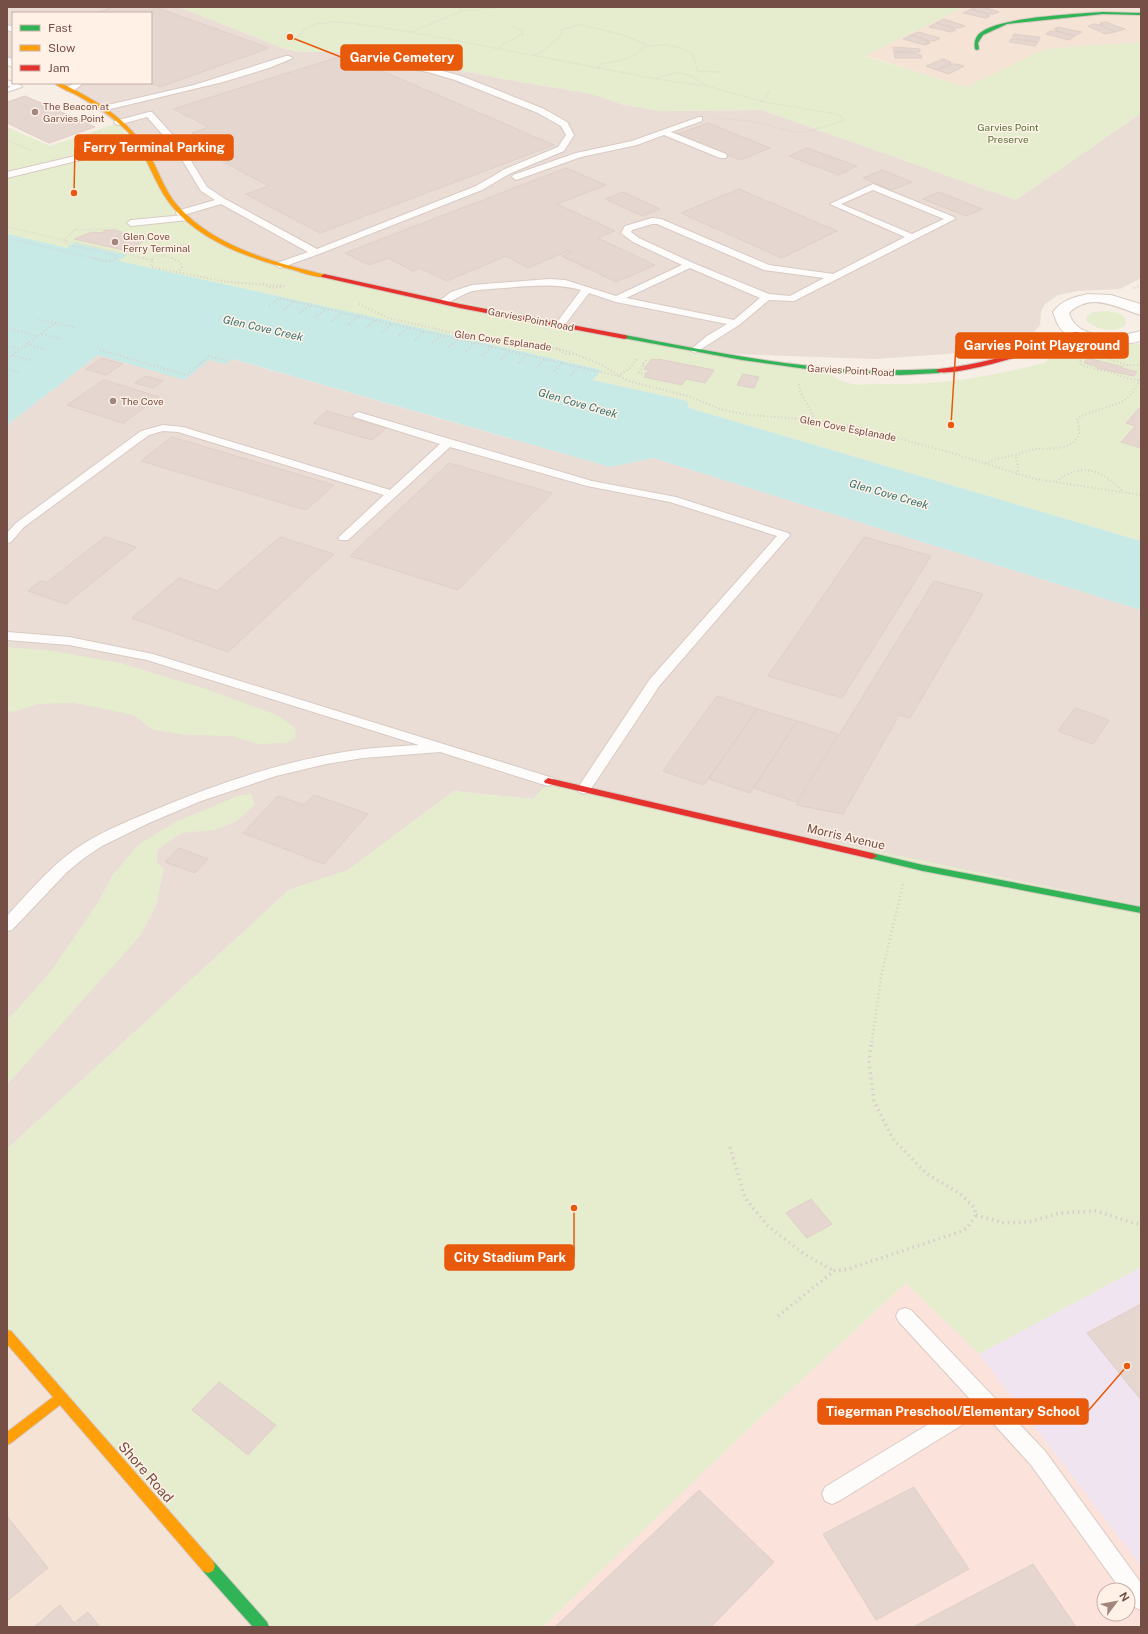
<svg xmlns="http://www.w3.org/2000/svg" width="1148" height="1634" viewBox="0 0 1148 1634" font-family="'Public Sans',sans-serif">
<rect width="100%" height="100%" fill="#f7eee5"/>
<!-- residential -->
<path fill="#f5e3d6" d="M964,7H1141V42L1046,49L966,87L864,55Z
M7,1341L258,1627H7Z"/>
<!-- commercial -->
<path fill="#fbe2da" fill-rule="evenodd" d="M906,1283L979,1354L1141,1566V1627H543L742,1435ZM1104,1590H1128V1614H1104Z"/>
<!-- industrial -->
<path fill="#e9ddd6" d="M7,7H179L285,49L302,52H345L388,55L498,78L592,94L624,105L662,111L762,110L1016,200L1141,113V278L1120,289L1078,291L1058,295L1045,304L1041,311L1040,325L1034,332L977,349L948,354L874,359L703,353L321,275L240,249L187,218L126,130L59,83H151V13H13V63L7,60Z
M98,355L209,360L232,359L610,467L653,458L1141,610V906L533,799L454,791L348,870L289,890L7,1149V425Z"/>
<!-- education -->
<path fill="#f0e4f1" d="M1141,1267V1566L979,1354Z"/>
<!-- green -->
<path fill="#e5edce" d="M179,7H964L865,56L966,87L1046,49L1141,42V113L1016,200L762,110L662,111L624,105L592,94L498,78L388,55L345,52H302L285,49Z
M118,123L187,218L240,249L321,275L829,374C835,377 842,381 848,383C856,386 867,384 876,384C934,386 991,377 1047,362V353L1083,344H1141V409L1138,408L1126,423L1135,426L1121,441L1141,448V541L689,408L687,401L593,380L602,370C404,324 206,279 7,238V127L50,146Z
M1107,311C1115,312 1127,314 1126,324C1116,334 1095,330 1086,320V317L1093,312Z
M7,647L54,651L120,663L203,688L277,715L295,728L296,737L286,743L258,744L232,736L185,735L151,729L134,715L74,703L38,704L14,712L7,711Z
M548,783L1141,906V1267L979,1354L906,1283L742,1435L543,1627H258L7,1341V1149L289,890L348,870L454,791L533,799Z
M251,794L255,804L237,821L215,830L181,833L157,850V863L164,869L156,906L140,936L7,1085V1019L17,1010L51,971L97,904L112,876L138,845L175,822L240,795Z"/>
<!-- water -->
<path fill="#c7eae7" d="M7,234L67,248L74,243L127,255L119,261L373,317L602,370L593,380L687,401L689,408L1141,541V610L653,458L610,467L233,359L225,364L209,360L185,380L98,355L7,425Z"/>
<!-- building -->
<path fill="#e5d6cf" stroke="#e0cfc7" d="M113,7H155L269,48L160,87L149,83H151V13H95Z
M975,7H983L999,12L994,14H988L971,9Z
M971,9L988,14L986,15L990,16L985,18L963,13Z
M944,19L965,26L960,28H954L936,23Z
M1106,22L1116,26L1125,29L1115,32L1100,25L1103,24L1100,23Z
M936,23L954,28L952,29L956,30L951,32L929,27Z
M1094,24L1100,25L1115,32L1105,34L1088,26Z
M1058,27L1071,30L1082,32L1075,36L1056,31L1058,30L1054,29Z
M1050,31H1056L1075,36L1069,40L1046,34Z
M919,32L928,35L940,38L935,41H929L911,35Z
M1014,34L1028,36L1040,37L1038,42L1016,39L1017,37H1012Z
M911,35L929,41L926,42L930,43L925,45L903,39Z
M1011,39H1016L1038,42L1035,46L1009,42Z
M893,47L920,49V52H894Z
M894,52L916,53V54L921,55L922,58H895Z
M345,55L554,145L320,233L246,194L269,186L216,158L232,153L192,133L209,127L173,109Z
M943,59L951,62L948,63L951,64L937,70L926,66Z
M951,64H957L964,66L949,74L937,70Z
M25,96L95,127L49,143L7,123V102Z
M708,123L770,148L740,160L678,134Z
M807,148L857,166L839,175L789,156Z
M566,168L606,185L557,204L615,231L598,238L655,265L616,282L562,256L571,252L568,251L528,268L506,256L447,281L419,268L413,271L388,258L369,265L345,253Z
M882,170L912,182L892,190L863,178Z
M739,189L837,231L782,258L681,213Z
M623,192L660,209L643,216L605,199Z
M939,192L982,209L966,216L923,199Z
M114,230L122,232L121,233L149,238L128,251L74,239L92,232L104,233L103,231Z
M102,358L122,364L106,375L86,369Z
M1087,358L1123,367L1122,368L1137,372L1134,376L1097,368L1098,367L1084,363Z
M652,359L657,360L658,359L714,370L705,383L686,379L682,385L644,377L649,370L644,369Z
M743,374L759,377L754,388L737,385Z
M146,376L163,381L153,388L135,383Z
M104,380L159,397L123,423L67,405Z
M1139,408L1141,409V448L1121,442L1135,426L1126,423Z
M327,411L386,428L372,440L313,423Z
M172,437L334,485L306,510L141,461Z
M449,463L552,493L458,590L350,556Z
M105,537L136,547L66,604L28,591L40,581L46,583Z
M280,537L334,554L228,652L132,618L179,578L217,591Z
M864,537L931,556L842,698L768,676Z
M934,581L983,594L910,718L899,715L843,814L796,805Z
M717,696L757,709L704,785L663,771Z
M1075,708L1109,720L1093,744L1058,731Z
M757,709L797,721L750,793L709,779Z
M797,721L838,734L796,802L754,788Z
M314,795L368,814L324,864L243,833L278,796L304,805Z
M179,848L208,859L195,873L165,862Z
M811,1199L832,1224L807,1238L786,1213Z
M1141,1304V1400L1087,1333Z
M219,1382L276,1425L248,1455L192,1410Z
M914,1487L969,1569L876,1620L823,1534Z
M699,1490L774,1562L711,1627H555Z
M7,1516L48,1568L7,1601Z
M1033,1564L1076,1627H913Z
M60,1605L74,1623L88,1612L100,1627H34Z"/>
<g fill="none" stroke-linecap="round" stroke-linejoin="round">
<!-- lane casing -->
<g stroke="#d8cac4" stroke-width="2">
<path id="lane" d="M7,25L13,27V32L7,30Z
M286,56H289L293,58L269,68L223,82L102,111L98,109L99,107L194,85Z
M379,59L432,68L461,76L492,88L544,109L567,122L574,135L564,151L511,173L482,190L319,254L280,268L275,265L277,263L308,252L221,204L180,216L177,215L176,213L177,211L215,200L201,191L175,148L142,153L141,151L142,149L171,144L147,117L118,125L114,123L115,121L149,112H152L180,143L207,187L225,199L317,249L476,186L505,169L558,147L566,135L561,126L538,113L455,80L428,72L379,63Z
M7,80L21,85L22,87L7,92V88L11,87L7,85Z
M75,83H84L73,91H67V87Z
M699,117H702V121L671,132L726,154L727,156L726,158H720L664,135L637,145L581,157L519,179L516,180L512,177L513,175L576,153L632,141Z
M139,141H142L143,143L142,145L7,178V172Z
M873,184L954,217L955,219L794,301L769,300L739,325L695,353L690,350L707,336L727,324L616,302L589,293L563,327L560,328L555,325L581,290C555,283 531,286 504,288C494,289 483,289 473,291C463,293 446,306 440,304L438,302L451,292L472,285L549,279L565,280L616,296L682,265L633,242L621,233L625,226L652,218L661,219L769,265L833,274L905,237L830,204ZM873,190L944,219L912,234L841,204ZM652,224H657L764,270L824,278L790,296L769,294L693,263L639,238L631,232L632,230ZM690,268L760,298L734,320L626,298Z
M185,215L188,216L189,218L188,220L131,226L127,223L131,220Z
M358,412L592,481L676,497L788,533L790,535L660,685L589,792L584,794L579,792L577,789L650,679L777,536L670,502L587,486L450,447L348,540H340L338,538L340,536L384,495L178,432L163,431L149,435L24,527L11,542L7,543V533L16,523L141,431L163,425L183,427L390,490L440,444L354,417L353,415Z
M7,632L69,637L153,654L553,778L555,781L553,784L548,786L440,752L363,758L326,764L276,776L201,801L151,822L102,846L84,858L67,872L12,930L7,931V916C28,893 48,869 74,850C98,833 126,822 152,811C220,782 292,758 365,749C383,747 401,746 419,745L147,660L69,645L7,640Z
M905,1308L911,1310L1045,1451L1141,1583V1610C1131,1606 1128,1601 1128,1590H1121L1031,1465L983,1412L839,1501L832,1504L825,1501L822,1494L825,1487L970,1399L899,1322L896,1316L899,1310Z"/>
</g>
<!-- street casing -->
<g stroke="#d8cac4" stroke-width="2">
<path id="street" d="M7,57L13,59V67L7,65Z
M1088,294L1111,295L1137,303L1141,304V315C1117,308 1092,291 1069,313C1077,341 1118,337 1141,331V341C1120,346 1084,347 1065,333C1058,328 1056,320 1053,312C1062,300 1074,297 1088,294Z"/>
</g>
<!-- fast casing -->
<g stroke="#d7c9c2" stroke-width="2">
<path id="fast" d="M1103,12L1141,13V15L1103,14L1007,24L983,35L978,43L979,49L977,50L975,49C974,43 975,37 980,33C999,17 1076,14 1103,12Z
M625,335C703,350 781,366 860,370C886,371 913,370 939,369L942,371L939,373L900,375L821,371L742,360L623,338V336Z
M872,853L923,865L1141,907V913L923,871L869,858L867,856Z
M208,1559L213,1561L267,1622L269,1627H253L203,1571L201,1566L203,1561Z"/>
</g>
<!-- slow casing -->
<g stroke="#d7c9c2" stroke-width="2">
<path id="slow" d="M54,83H60C95,99 130,120 149,154C159,171 164,190 177,205C214,247 273,262 326,275V277C316,278 303,273 294,270C249,258 197,241 168,201C152,179 146,151 127,131C113,117 97,106 80,97C72,92 61,89 54,83Z
M7,1330L11,1331L213,1561L215,1566L213,1571L208,1573L203,1571L60,1405L11,1443L7,1445V1432L53,1397L7,1344Z"/>
</g>
<!-- jam casing -->
<g stroke="#d7c9c2" stroke-width="2">
<path id="jam" d="M324,274L460,304L625,335L628,337L625,339L460,308L322,277L321,276Z
M1075,332L1080,333C1066,345 948,380 936,371L939,369C987,364 1031,350 1075,332Z
M548,778L872,853L877,856L872,859L545,783L544,781Z"/>
</g>
<!-- path-far3 -->
<path stroke="#d9ceca" stroke-width="1.5" stroke-dasharray="0.5 1.5" stroke-linecap="butt" d="M459,7L462,11L506,7
M411,32L662,80L707,86L764,102L837,114L844,119L843,121L806,132H795L750,121L714,118
M294,41L306,28L316,24L334,22L351,23L411,32L462,11
M498,47L523,34V31L511,26
M535,55L540,53L562,35L561,30L579,25L586,26L620,34L648,45
M599,68L601,64C617,61 633,60 644,47C660,43 677,45 692,53L698,71L719,72
M656,78C681,71 683,70 705,85
M761,101L766,98L769,92
M87,139L95,133L102,131
M7,140L32,151
M7,227L147,259
M78,227L64,240L69,245L119,256L115,259
M74,230L118,229
M7,238L97,259
M163,256L175,259
M153,259L154,256H162L174,247L189,243"/>
<!-- path-far2 -->
<path stroke="#d9ceca" stroke-width="2" stroke-dasharray="1 2.5" stroke-linecap="butt" d="M92,258L110,262L116,258
M143,258L152,260L151,267L227,282L285,286
M172,258L180,262L182,267L178,272
M152,260L153,258
M263,284L272,288L282,287
M1134,288L1141,285
M359,304L388,318L401,321L463,335L526,342L570,352L600,364L628,381L688,396L723,410L749,415L815,420L856,427L942,450L1035,479L1141,495
M269,306L279,298L618,376L630,368L638,358
M284,309L294,301
M300,313L310,305
M315,317L326,309
M332,321L343,312
M55,323L76,328
M349,324L359,316
M366,328L375,320
M11,329L38,336
M382,332L392,324
M42,334L62,339
M399,336L408,327
M415,340L425,331
M432,343L441,336
M27,344L47,350
M7,346L20,349
M449,347L458,339
M557,348L565,354H575
M100,350L187,375L209,356L229,361
M466,351L475,343
M1082,354L1080,363L1083,366L1114,373L1125,378L1139,380
M12,355L32,361
M483,355L492,347
M1107,358L1126,365H1141
M7,359L55,323L35,319
M501,359L510,351
M646,360L642,365L646,366
M519,363L527,355
M643,366L639,373L646,374
M536,368L544,359
M7,369L18,372
M554,371L562,363
M571,375L579,367
M799,384L800,391L815,419
M985,464L996,459L1015,455
M1017,475L1018,467L1015,455C1022,453 1029,450 1036,449C1048,448 1070,450 1077,438C1081,433 1078,426 1077,420L1081,416L1124,401L1132,393L1141,378
M1056,482C1082,461 1102,470 1123,492"/>
<!-- path-far1 -->
<path stroke="#d9ceca" stroke-width="2.5" stroke-dasharray="1 3" stroke-linecap="butt" d="M871,1046L882,972L903,884"/>
<!-- path -->
<path stroke="#d9ceca" stroke-width="3.5" stroke-dasharray="1.5 4" stroke-linecap="butt" d="M730,1147L745,1198L768,1226L804,1254L834,1271
M976,1215L1004,1223L1028,1222L1060,1213L1096,1211L1133,1223L1141,1224
M778,1316L834,1271L848,1269L959,1232L967,1228L976,1215L974,1207L959,1193L927,1174L893,1139L874,1101L869,1062L871,1045"/>
<!-- lane -->
<use href="#lane" fill="#fefcfb" fill-rule="evenodd"/>
<!-- street -->
<use href="#street" fill="#fefcfb" fill-rule="evenodd"/>
<!-- fast -->
<use href="#fast" fill="#30b455" fill-rule="evenodd"/>
<!-- slow -->
<use href="#slow" fill="#ff9f0a" fill-rule="evenodd"/>
<!-- jam -->
<use href="#jam" fill="#e5322d" fill-rule="evenodd"/>
</g>
<!-- markers -->
<g fill="#a2877d" stroke="#fff1e6" stroke-width="1.5">
<circle cx="35" cy="112" r="4"/>
<circle cx="115" cy="242" r="4"/>
<circle cx="113" cy="401" r="4"/>
</g>
<g text-anchor="middle" stroke-width="3" stroke-linejoin="round" paint-order="stroke">
<!-- far-poi labels -->
<g font-size="10" fill="#754f45" stroke="#fff1e6" text-anchor="start">
<text x="43" y="110">The Beacon at<tspan x="43" dy="12">Garvies Point</tspan></text>
<text x="123" y="240">Glen Cove<tspan x="123" dy="12">Ferry Terminal</tspan></text>
<text x="121" y="405">The Cove</text>
</g>
<!-- far-park labels -->
<g font-size="10" fill="#54763a" stroke="#fff1e6">
<text x="1008" y="131">Garvies Point<tspan x="1008" dy="12">Preserve</tspan></text>
</g>
<!-- far-street labels -->
<g font-size="10" fill="#754f45" stroke="#fff1e6">
<text transform="translate(531 319) rotate(11)" y="4">Garvies Point Road</text>
<text transform="translate(503 340) rotate(8)" y="4">Glen Cove Esplanade</text>
<text transform="translate(851 370) rotate(3)" y="4">Garvies Point Road</text>
<text transform="translate(848 428) rotate(11)" y="4">Glen Cove Esplanade</text>
</g>
<!-- far-water labels -->
<g font-size="11" font-style="italic" fill="#357475" stroke="#fff1e6">
<text transform="translate(263 328) rotate(13)" y="4">Glen Cove Creek</text>
<text transform="translate(578 403) rotate(16)" y="4">Glen Cove Creek</text>
<text transform="translate(889 494) rotate(16)" y="4">Glen Cove Creek</text>
</g>
<!-- street labels -->
<g font-size="12" fill="#754f45" stroke="#fff1e6">
<text transform="translate(846 837) rotate(13)" y="4">Morris Avenue</text>
</g>
<!-- near-street labels -->
<g font-size="14" fill="#754f45" stroke="#fff1e6">
<text transform="translate(146 1472) rotate(49)" y="5">Shore Road</text>
</g>
</g>
<!-- callouts -->
<path fill="none" stroke="#e8590c" stroke-width="1.5" d="M290 37L341 57M74 193L75 148M951 425L956 345M574 1208L574 1257M1127 1366L1088 1411"/>
<g fill="#e8590c" stroke="#fff1e6" stroke-width="1.5">
<circle cx="290" cy="37" r="4"/>
<circle cx="74" cy="193" r="4"/>
<circle cx="951" cy="425" r="4"/>
<circle cx="574" cy="1208" r="4"/>
<circle cx="1127" cy="1366" r="4"/>
</g>
<g fill="#e8590c" stroke="#e8590c" stroke-width="1.5">
<rect x="341" y="45" width="121" height="25" rx="4"/>
<rect x="75" y="135" width="158" height="25" rx="4"/>
<rect x="956" y="333" width="172" height="25" rx="4"/>
<rect x="445" y="1245" width="129" height="25" rx="4"/>
<rect x="818" y="1399" width="270" height="25" rx="4"/>
</g>
<g font-size="13" text-anchor="middle" font-weight="bold" fill="#fff">
<text x="402" y="62">Garvie Cemetery</text>
<text x="154" y="152">Ferry Terminal Parking</text>
<text x="1042" y="350">Garvies Point Playground</text>
<text x="510" y="1262">City Stadium Park</text>
<text x="953" y="1416">Tiegerman Preschool/Elementary School</text>
</g>
<!-- border -->
<rect width="1148" height="1634" fill="none" stroke="#754f45" stroke-width="16"/>
<!-- legend -->
<rect x="12" y="12" width="140" height="72" fill="#fff1e6" stroke="#c8b0a6"/>
<rect x="20" y="25" width="20" height="6" fill="#30b455" stroke="#c8b0a6"/>
<text x="48" y="32" font-size="12" fill="#754f45">Fast</text>
<rect x="20" y="45" width="20" height="6" fill="#ff9f0a" stroke="#c8b0a6"/>
<text x="48" y="52" font-size="12" fill="#754f45">Slow</text>
<rect x="20" y="65" width="20" height="6" fill="#e5322d" stroke="#c8b0a6"/>
<text x="48" y="72" font-size="12" fill="#754f45">Jam</text>
<!-- north arrow -->
<g transform="translate(1116 1602) rotate(58)"><circle r="19" fill="#fff1e6" stroke="#c8b0a6"/>
<path d="M0-3L7 15L0 10L-7 15Z" fill="#a2877d"/>
<text y="-6" font-size="11" font-weight="bold" text-anchor="middle" fill="#754f45">N</text>
</g>
</svg>
